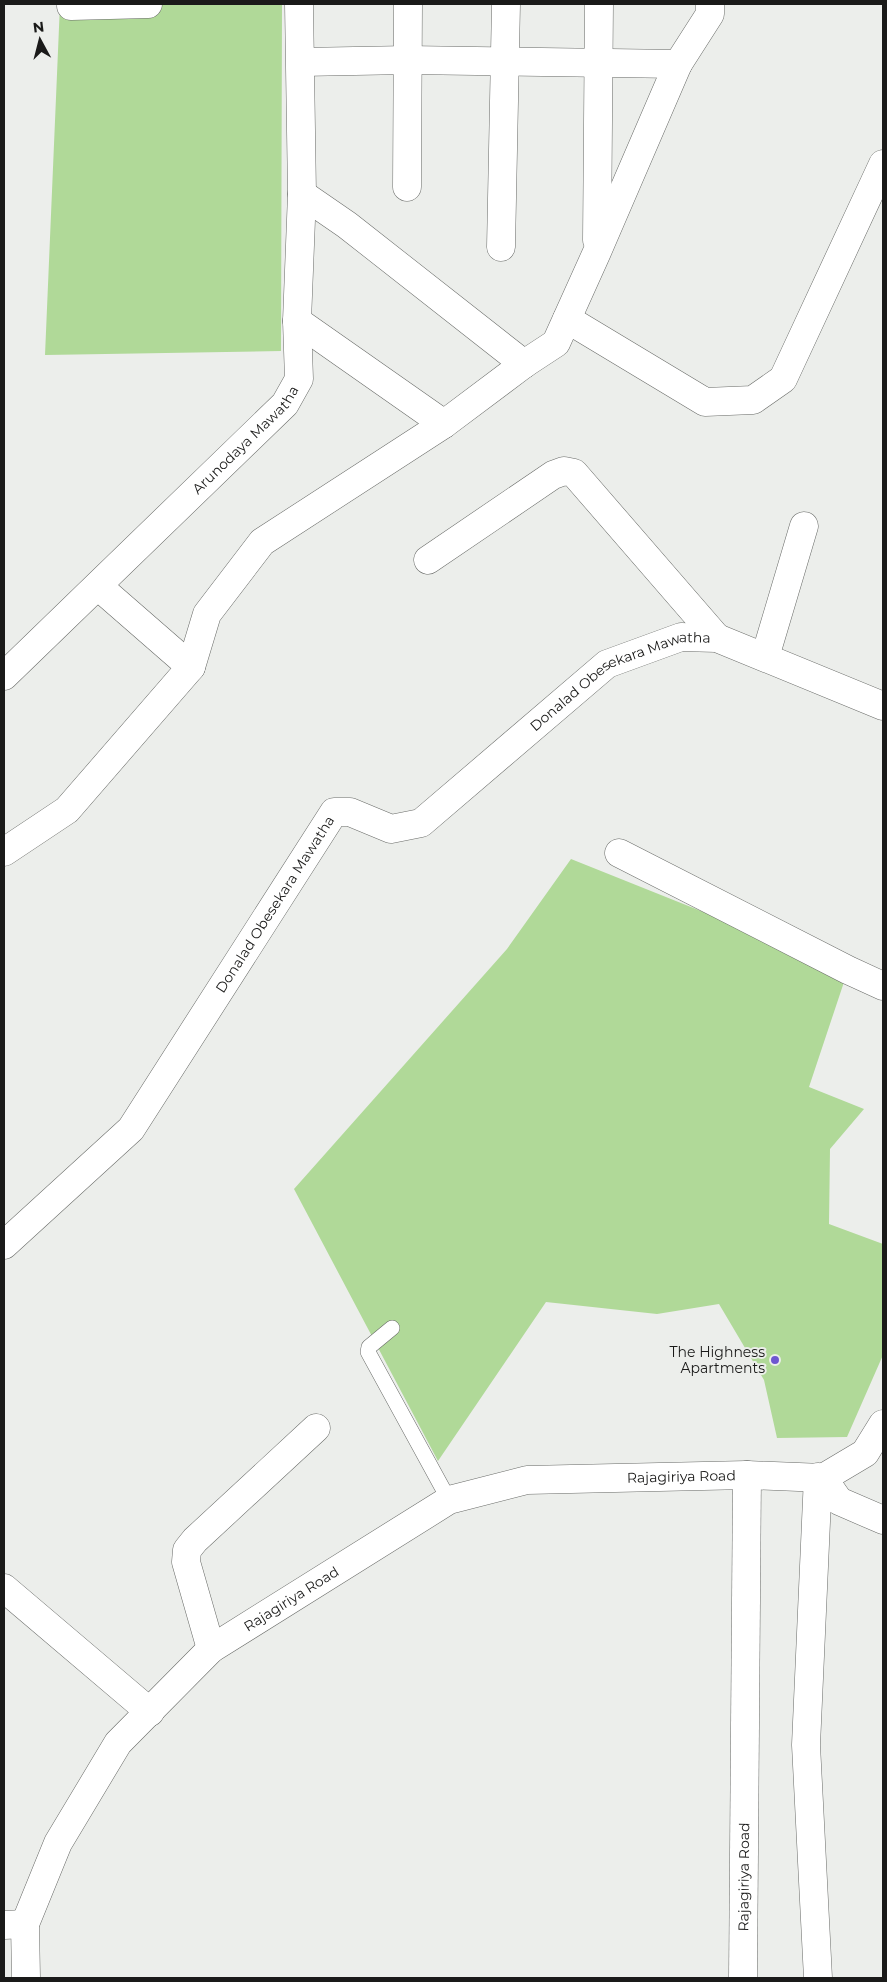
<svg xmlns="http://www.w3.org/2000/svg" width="887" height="1982" viewBox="0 0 887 1982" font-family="Montserrat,sans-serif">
<rect width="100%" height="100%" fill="#eceeeb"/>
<!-- grass -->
<path fill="#b0d998" d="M60,4H282L281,351L45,355Z
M571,859L848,970L809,1087L864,1109L830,1149L829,1224L883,1244V1355L847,1437L777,1438L764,1380L719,1304L657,1314L546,1302L438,1461L294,1189L507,949Z"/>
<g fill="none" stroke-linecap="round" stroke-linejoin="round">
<!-- service casing -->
<g stroke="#696b68" stroke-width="16">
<path id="service" d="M392,1328L369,1347L368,1352L449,1500"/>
</g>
<!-- minor casing -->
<g stroke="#696b68" stroke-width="29">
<g id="minor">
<path d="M71,6L148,4"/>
<path d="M301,62L408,60L678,64"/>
<path d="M407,187L408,4"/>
<path d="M302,194L347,225L524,364"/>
<path d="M597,240L599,4"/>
<path d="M501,247L506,4"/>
<path d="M567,319L705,402L753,400L783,379L883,164"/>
<path d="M297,321L444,424"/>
<path d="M428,560L553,475L564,471L574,473L717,638"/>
<path d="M98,586L191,667"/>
<path d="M765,657L804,526"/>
<path id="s1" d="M4,676L285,404L299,379L297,321L302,194L299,4"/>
<path d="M4,852L67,810L191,667L207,614L262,542L444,424L524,364L556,343L597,252L678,64L710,14V4"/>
<path d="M619,853L848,970L883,986"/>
<path id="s2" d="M4,1245L131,1129L334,812H350L391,829L421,823L607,664L681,637L717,638L883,706"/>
<path d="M818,1477L806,1745L818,1978"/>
<path d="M4,1588L150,1712"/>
<path d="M211,1649L186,1562L187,1550L195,1540L316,1428"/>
<path d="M4,1925L25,1924"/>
<path id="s3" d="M743,1978L747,1475"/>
</g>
</g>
<!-- tertiary casing -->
<g stroke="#696b68" stroke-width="29">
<g id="tertiary">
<path d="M823,1478L839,1501L883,1520"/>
<path id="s4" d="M26,1978L25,1924L58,1843L118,1743L211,1649L449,1500L527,1480L747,1475L823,1478L865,1453L883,1424"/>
</g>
</g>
<!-- service -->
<use href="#service" stroke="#fff" stroke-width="15"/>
<!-- minor -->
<use href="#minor" stroke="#fff" stroke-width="28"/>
<!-- tertiary -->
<use href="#tertiary" stroke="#fff" stroke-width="28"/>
</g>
<!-- markers -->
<circle fill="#6e56d0" stroke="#eceeeb" stroke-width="2" cx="775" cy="1360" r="5"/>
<g text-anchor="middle" stroke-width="4" stroke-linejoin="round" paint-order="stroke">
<!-- street labels -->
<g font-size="14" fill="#1a1a19" stroke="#eceeeb">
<text dy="5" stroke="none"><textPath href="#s1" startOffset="338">Arunodaya Mawatha</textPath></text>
<text dy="5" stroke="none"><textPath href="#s2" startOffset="889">Donalad Obesekara Mawatha</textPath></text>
<text dy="5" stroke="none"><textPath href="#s2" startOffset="439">Donalad Obesekara Mawatha</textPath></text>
<text dy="5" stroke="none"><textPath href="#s4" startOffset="906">Rajagiriya Road</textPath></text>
<text dy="5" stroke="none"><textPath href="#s4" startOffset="485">Rajagiriya Road</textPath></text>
<text dy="5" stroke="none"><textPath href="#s3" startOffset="101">Rajagiriya Road</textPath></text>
</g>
<!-- poi labels -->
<g font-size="14" fill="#1a1a19" stroke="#eceeeb" text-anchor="end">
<text x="765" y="1357">The Highness<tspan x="765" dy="16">Apartments</tspan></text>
</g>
</g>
<!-- border -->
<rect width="887" height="1982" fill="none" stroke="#1a1a19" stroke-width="10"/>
<!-- north arrow -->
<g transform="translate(40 40) rotate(353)" stroke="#eceeeb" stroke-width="4" paint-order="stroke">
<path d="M0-4L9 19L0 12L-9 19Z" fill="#1a1a19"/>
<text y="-8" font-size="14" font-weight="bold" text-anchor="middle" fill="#1a1a19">N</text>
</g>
</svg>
